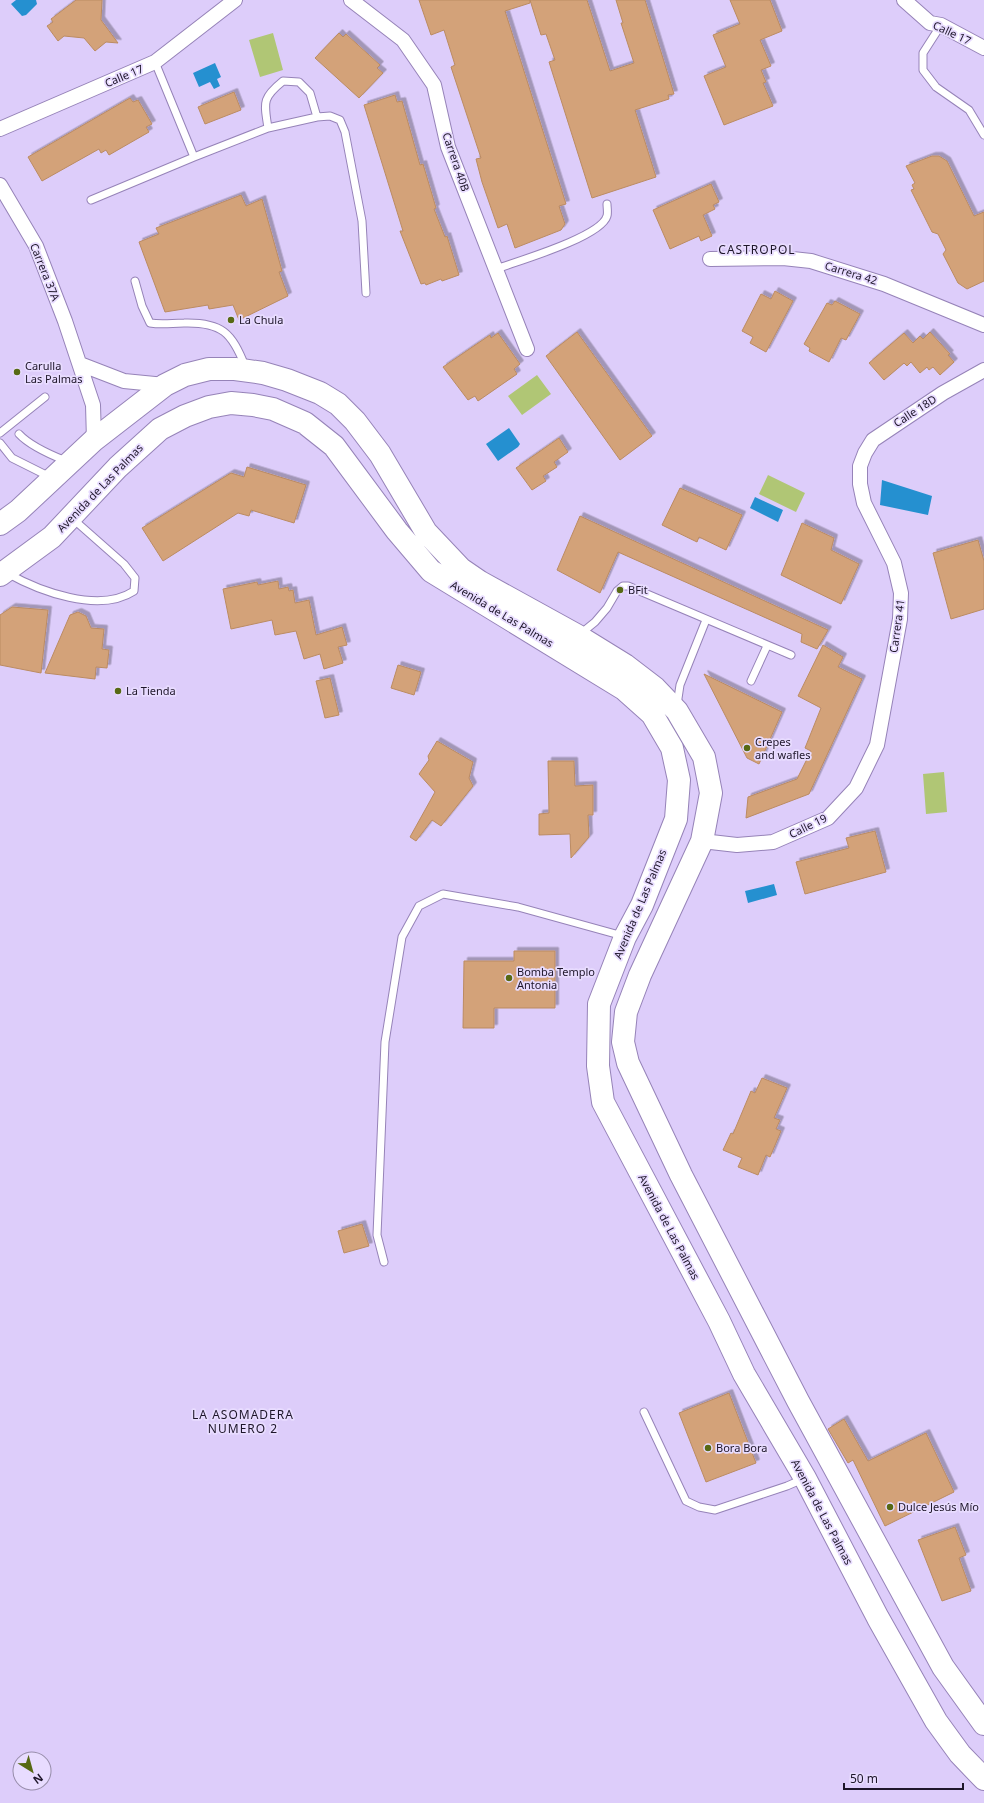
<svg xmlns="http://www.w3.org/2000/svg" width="984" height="1803" viewBox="0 0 984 1803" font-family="'Noto Sans',sans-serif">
<defs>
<filter id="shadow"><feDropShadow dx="3.5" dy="-3.5" stdDeviation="0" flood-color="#0004"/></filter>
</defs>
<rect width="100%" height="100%" fill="#ddcdfa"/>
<!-- green -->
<path fill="#b0c675" d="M273,33L283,70L260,77L249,40Z
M537,375L551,394L522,415L508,396Z
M768,475L805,493L796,512L759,494Z
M944,772L947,812L926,814L923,774Z"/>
<!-- water -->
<path fill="#2590d0" d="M16,0H36L37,4L26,15L22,16L11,4Z
M215,63L221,77L217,79L220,86L214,89L210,82L199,87L193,73Z
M509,428L520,444L518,447L498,461L486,444Z
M882,480L932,496L928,515L880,505Z
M755,497L783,510L778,522L750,508Z
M774,884L777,895L748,903L745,891Z"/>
<!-- building -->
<path fill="#d3a279" stroke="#bb8b62" filter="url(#shadow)" d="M76,0H102L101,20L118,43L106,42L95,51L84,38L64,36L58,41L47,26L53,22L51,19Z
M419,0H530V3L505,11L566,204L559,206L565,224L561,230L515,248L507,224L498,228L482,182L476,159L481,158L451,67L455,65L444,30L431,35Z
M530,0H587L610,71L634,63L621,23H623L616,0H645L674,94L668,95L669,99L635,110L656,177L592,198L549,62L555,60L546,34L541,35Z
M730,0H770L782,31L760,40L771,66L761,70L766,82L763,83L773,106L724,125L704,76L726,67L713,35L740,24Z
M339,33L343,37L346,34L380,65L377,68L383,73L359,98L315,58Z
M234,92L241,110L205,124L198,107Z
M395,95L397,102L402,101L420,165L423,164L436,208L434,209L445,237L447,236L459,275L442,281L441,279L426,285L425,283L421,284L400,231H403L364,105Z
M130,98L133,102L138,100L152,124L146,127L149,132L109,155L106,150L101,153L99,149L42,181L28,157Z
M932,156H939L947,161L974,216L984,212V281L967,289L958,283L943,254L946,250L938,234L932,232L911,190L914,189L912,185L915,183L906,166Z
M711,184L719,202L713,205L715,209L703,215L712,236L701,241L699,236L670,249L653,210Z
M241,195L246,206L262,199L282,271L279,272L288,296L239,320L233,305L209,309L208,305L165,312L139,242L159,234L156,228Z
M775,291L793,301L766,352L750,343L753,337L742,331L761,294L771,299Z
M835,301L860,314L846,340L841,338L829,362L809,351L810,348L804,344L827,303L832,305Z
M577,332L652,436L620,460L546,356Z
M930,332L950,354L948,355L954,362L940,375L933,367L929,370L927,367L920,373L911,362L907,366L904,363L884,380L869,363L904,333L913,343L920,336L923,339Z
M498,333L520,364L514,369L517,374L478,401L475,396L468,400L443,367L490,335L491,338Z
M559,438L568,452L554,462L557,467L543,476L546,481L532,490L516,468Z
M247,467L306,485L294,523L251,510L249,516L238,513L163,561L142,528L231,473L244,477Z
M680,488L742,515L726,550L699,537L697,542L662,525Z
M580,516L828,630L817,649L801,642L802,634L618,552L600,593L557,570Z
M802,523L834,538L831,550L859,564L841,604L781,575Z
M978,540L984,561V609L951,619L933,553Z
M278,581L279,589L288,587L289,591L293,590L295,603L309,600L316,635L342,627L347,645L338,647L343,663L324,669L320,654L304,659L296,631L275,635L272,620L231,629L223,589L257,582L258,585Z
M12,607L48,610L41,673L0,665V615Z
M78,612L86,616L91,628L104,629L102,649L109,650L107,668L96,667L95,679L45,673L70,615Z
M823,645L843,657L838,667L862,679L809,794L746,818L748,797L797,779L811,751L805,748L821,708L798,696Z
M398,665L421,672L414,695L391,688Z
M704,674L782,712L759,764L747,758Z
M330,678L339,715L325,718L316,681Z
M437,741L473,762L469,778L473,786L441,826L432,820L416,841L410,837L435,792L419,774L429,760L428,756Z
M548,761H574L575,786L593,785V815H588L589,837L571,858L570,834L539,835V814L549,813Z
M875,831L886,872L805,894L796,862L849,848L846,838Z
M514,951H555V1008H494V1028H463L464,961H514Z
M762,1078L787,1088L774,1118L780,1120L776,1129L781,1131L770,1157L766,1155L758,1175L738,1167L742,1158L723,1150L731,1133L733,1134L751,1091L755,1093Z
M362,1224L369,1246L344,1253L338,1231Z
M729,1393L756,1463L706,1482L679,1413Z
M844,1419L868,1461L926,1433L954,1492L885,1526L853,1460L848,1463L828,1429Z
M955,1527L966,1555L959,1558L971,1591L942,1601L918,1540Z"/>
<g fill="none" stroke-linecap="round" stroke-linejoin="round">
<!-- lane casing -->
<g stroke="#9683b8" stroke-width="9">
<path id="lane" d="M941,25L923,53V70L936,87L969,110L984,135
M155,62L194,157
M268,128C264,102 262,98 283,81L299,82L310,93L317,117
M91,200L194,157L268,128L317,117L330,116L340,120L345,132L362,221L366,293
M496,269C518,261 601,237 607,216C608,213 607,207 607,204
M135,281L142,306L150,323C163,325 172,323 184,323C222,322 232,333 245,366
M0,433L45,397
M19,434C30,446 51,455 66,461
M0,443L12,458L50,477
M7,573C39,591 99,614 134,591L135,578L124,564L73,519
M579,635L595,622L607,608L617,591L623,586H628L791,655
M751,681L767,646
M677,705L680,685L706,620
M384,1262L377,1235L385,1042L402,937L419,906L443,894L518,907L623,936
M644,1412L686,1501L699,1507L715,1510L787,1486L803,1479"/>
</g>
<!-- street casing -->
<g stroke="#9683b8" stroke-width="16">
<path id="street" d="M351,0L403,40L434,85L448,147L527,349
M904,0L930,23L941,25L984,48
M0,129L155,62L235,0
M0,185L36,246L65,321L93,405L94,440
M710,259L783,258L811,261L884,284L984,325
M80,364L124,381L165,385
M702,841L737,845L773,842L828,818L856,788L877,745L900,619L901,593L894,563L864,503L860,484V466L865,453L873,440L943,393L984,370"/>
</g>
<!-- primary casing -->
<g stroke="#9683b8" stroke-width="24">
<path id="primary" d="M0,524L18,511L94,440L165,385L185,375L209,369H235L263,373L287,380L320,393L338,404L355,421L380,454L426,532L461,569L480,582L578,636L625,665L655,688L677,711L704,757L711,793L702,841L640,975L626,1012L623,1042L628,1063L681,1175L798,1401L943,1667L984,1724
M0,575L52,537L118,467L160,429L185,416L209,407L231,403L253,405L273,409L305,423L334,446L397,531L431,571L624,689L652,714L672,748L679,780L676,819L642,905L625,937L599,1004L598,1066L603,1102L719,1321L744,1374L805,1478L878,1618L936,1721L960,1754L984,1779"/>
</g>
<!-- lane -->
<use href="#lane" stroke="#fff" stroke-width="7"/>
<!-- street -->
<use href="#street" stroke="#fff" stroke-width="14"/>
<!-- primary -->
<use href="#primary" stroke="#fff" stroke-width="22"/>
</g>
<!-- markers -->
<g fill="#576914" stroke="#e8dcff" stroke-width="1.5">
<circle cx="231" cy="320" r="4"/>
<circle cx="17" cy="372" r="4"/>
<circle cx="620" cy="590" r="4"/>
<circle cx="118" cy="691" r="4"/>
<circle cx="747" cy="748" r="4"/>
<circle cx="509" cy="978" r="4"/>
<circle cx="708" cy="1448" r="4"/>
<circle cx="890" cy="1507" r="4"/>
</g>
<g text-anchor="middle" stroke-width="3.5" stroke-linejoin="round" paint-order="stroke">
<!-- street labels -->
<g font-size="11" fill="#1e162a" stroke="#e8dcff">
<text transform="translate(952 33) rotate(25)" y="4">Calle 17</text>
<text transform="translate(124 76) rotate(-23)" y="4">Calle 17</text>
<text transform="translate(456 162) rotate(71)" y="4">Carrera 40B</text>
<text transform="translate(45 272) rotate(68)" y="4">Carrera 37A</text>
<text transform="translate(851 273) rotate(17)" y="4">Carrera 42</text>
<text transform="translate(915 411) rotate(-33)" y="4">Calle 18D</text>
<text transform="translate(100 488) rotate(-46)" y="4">Avenida de Las Palmas</text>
<text transform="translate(502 614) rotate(31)" y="4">Avenida de Las Palmas</text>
<text transform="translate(897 626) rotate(-82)" y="4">Carrera 41</text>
<text transform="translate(808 826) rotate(-26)" y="4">Calle 19</text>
<text transform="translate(640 904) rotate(-67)" y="4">Avenida de Las Palmas</text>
<text transform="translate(669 1227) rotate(62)" y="4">Avenida de Las Palmas</text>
<text transform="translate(822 1512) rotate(62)" y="4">Avenida de Las Palmas</text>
</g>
<!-- poi labels -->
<g font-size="11" fill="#1e162a" stroke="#e8dcff" text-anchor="start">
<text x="239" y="324">La Chula</text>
<text x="25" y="370">Carulla<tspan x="25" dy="13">Las Palmas</tspan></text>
<text x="628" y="594">BFit</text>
<text x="126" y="695">La Tienda</text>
<text x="755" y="746">Crepes<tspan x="755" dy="13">and wafles</tspan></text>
<text x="517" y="976">Bomba Templo<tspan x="517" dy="13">Antonia</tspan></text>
<text x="716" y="1452">Bora Bora</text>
<text x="898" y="1511">Dulce Jesús Mío</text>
</g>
<!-- neighbourhood labels -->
<g font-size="12" letter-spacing="1" fill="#1e162a" stroke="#e8dcff">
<text x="757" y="254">CASTROPOL</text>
<text x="243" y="1419">LA ASOMADERA<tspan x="243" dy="14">NUMERO 2</tspan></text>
</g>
</g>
<!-- north arrow -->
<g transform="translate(32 1771) rotate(143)"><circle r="19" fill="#e8dcff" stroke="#978daa"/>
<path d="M0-3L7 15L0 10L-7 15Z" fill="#576914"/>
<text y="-6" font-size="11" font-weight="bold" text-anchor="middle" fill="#1e162a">N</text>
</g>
<!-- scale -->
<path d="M844 1783v6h119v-6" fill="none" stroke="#1e162a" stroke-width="2"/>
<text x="850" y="1783" font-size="12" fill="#1e162a" stroke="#e8dcff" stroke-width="3" paint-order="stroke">50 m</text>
</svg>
